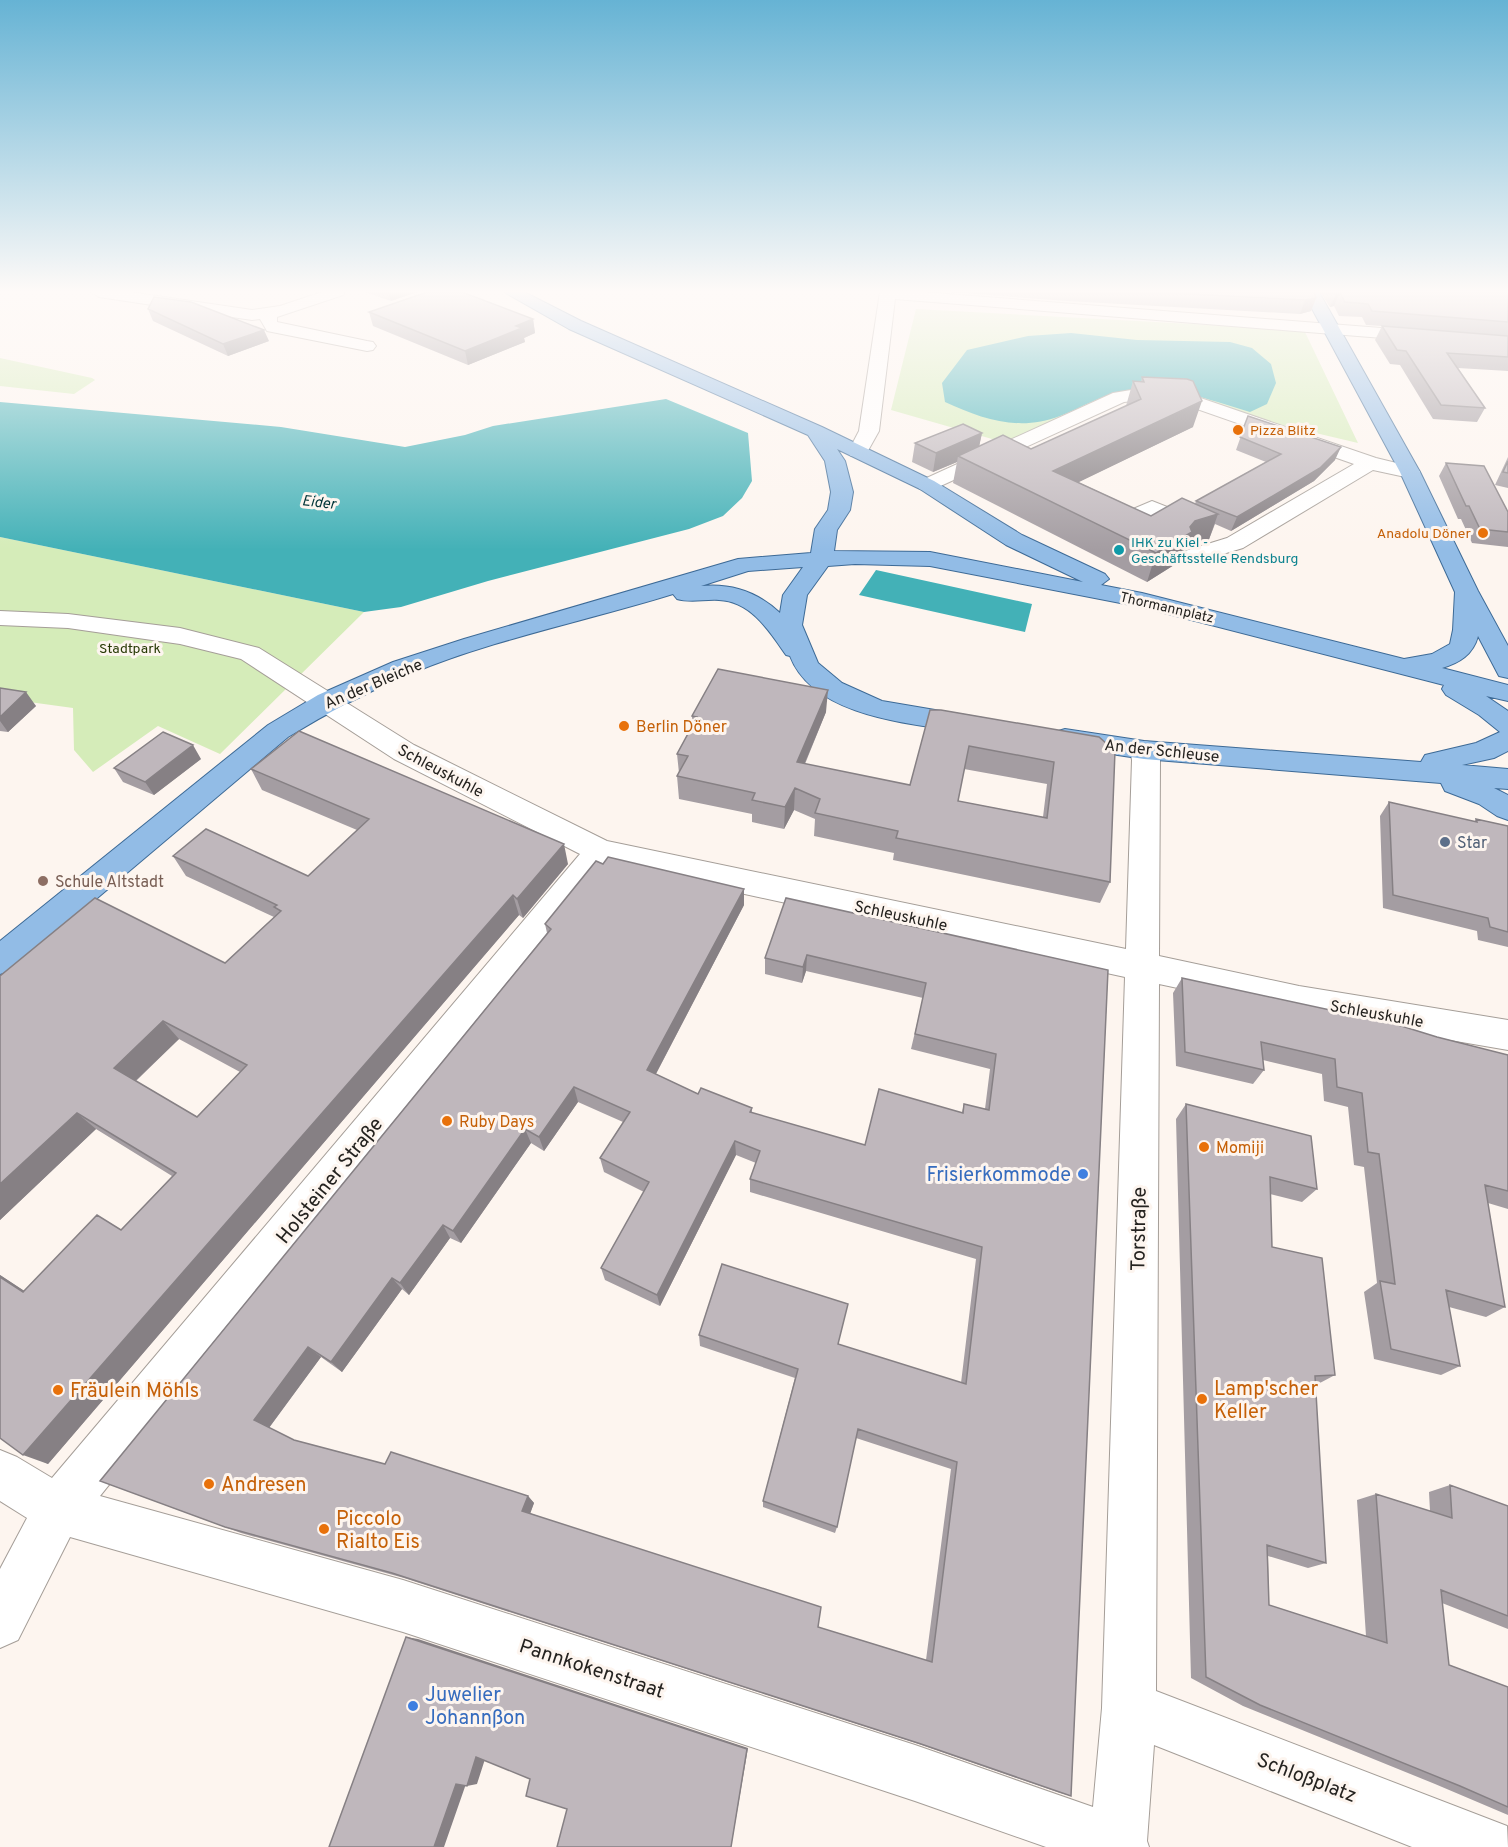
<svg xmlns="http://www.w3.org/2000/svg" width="1508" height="1847" viewBox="0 0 1508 1847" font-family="Overpass,sans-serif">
<rect width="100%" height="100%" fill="#fdf5ef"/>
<!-- green -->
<path fill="#d5ecb9" d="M916,309L1304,330L1358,443L1143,392L1006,443L891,410Z
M0,358L92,378L95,380L74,394L0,386Z
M0,537L364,612L220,754L158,726L93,772L74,750L73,708L0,698Z"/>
<!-- water -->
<path fill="#43b1b7" d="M1071,333L1137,340L1230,342L1252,348L1271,364L1276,383L1267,404L1250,412C1210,400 1171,385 1128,390C1103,394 1083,407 1060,416C1019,432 982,419 945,402L942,383L967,350L1028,336Z
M666,399L748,433L752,481L742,498L723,516L689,529L488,581L401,607L364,612L0,537V402L281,427L405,447L465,435L493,426Z
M876,570L1032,604L1025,632L859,595Z"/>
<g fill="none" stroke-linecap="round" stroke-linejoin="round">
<!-- minor casing -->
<g stroke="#a59e98" stroke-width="2">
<path id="minor" d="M91,292H130L252,310L280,306L322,292H345L343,295L277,317V322L367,341L373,342L376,346L373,350L367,351L267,331L260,319L252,320L99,297Z
M880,292H921L1508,338V348L895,299L879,431L865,456H851L848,452L859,431Z
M1143,388L1186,393L1376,458L1417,468L1420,472L1417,476L1410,478L1373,470L1243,548L1193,563L1185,561L1182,556L1185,551L1227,538L1354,464L1177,402L1143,400L1124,402L934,489L927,491L920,489L916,485L920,481L1113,393Z
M1152,501L1208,523L1211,528L1208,533L1200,535L1153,515L1130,527L1122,529L1114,527L1111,522L1114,517Z
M0,611L68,614L180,628L259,648L414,745L607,841L1126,949L1132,760L1130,750L1134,743L1144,741L1154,743L1160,760L1159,956L1299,986L1508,1020V1050L1299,1014L1159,984L1156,1691L1507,1826L1508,1847H1412L1154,1745L1147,1841L1149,1847H1046L915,1801L403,1632L70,1537L18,1640L0,1648V1569L27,1518L0,1501V1450L17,1457L52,1478L580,854L394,759L241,659L180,644L68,628L0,625ZM607,864L1125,977L1102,1708L1093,1807L915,1745L403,1580L100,1496Z"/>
</g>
<!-- major casing -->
<g stroke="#3d6a96" stroke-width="2">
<path id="major" d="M504,292H524L581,321L822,427L934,481L1022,535L1105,574L1109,579L1101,585L1142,593L1404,659L1432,654L1450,644L1453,630L1455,592L1400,472L1303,292H1319L1420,472L1478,591L1508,646V678L1499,676L1478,636C1473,655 1459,663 1442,668L1508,685V701L1486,696L1508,711V751L1494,758L1462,765L1508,769V789L1494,788L1508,795V820L1497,816L1479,804L1445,791L1441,783L1144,759L1065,747L1055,744L1051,738L1055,732L1065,729L1144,741L1421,762L1425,755L1476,743L1500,732L1479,715L1446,695L1442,689L1444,685L1141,607L930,566L855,564L828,566L807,595L802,625L818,663L842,683L882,701L982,718L986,724L982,730L972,733C916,724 814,719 790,656L786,655C770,632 751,601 719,600C705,599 690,603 677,599L673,594C586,621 494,639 410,674C367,692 327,713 288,737L12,970L0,974V941L268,725L318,695L393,662L464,639L738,559L811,553L815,529L828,510L831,492L825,461L808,435L569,329ZM837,449L920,489L1006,545L1083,582L930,552L834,551L837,530L850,510L853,492L845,461ZM803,567L783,595L780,613C758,592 731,583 701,586L748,571Z"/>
</g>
<!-- minor -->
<use href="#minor" fill="#fff" fill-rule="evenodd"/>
<!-- major -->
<use href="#major" fill="#92bce6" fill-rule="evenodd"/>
</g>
<!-- wall -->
<path fill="#a49da2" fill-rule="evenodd" d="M365,292H417L391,301Z
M948,292H1314L1316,298L1311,311L1300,314L1067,301Z
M1320,292H1508V371L1458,368L1485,408L1477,422L1433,419L1400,365L1390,364L1375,340L1382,326L1366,325L1362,317L1339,316L1334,306L1330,307Z
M148,309L269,341L228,356L153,321Z
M369,312L533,319L535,333L524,338L525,342L468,365L373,326Z
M1142,377L1193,427L1078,482L1151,516L1195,504L1196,501L1266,462L1236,450L1248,416L1335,460L1314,481L1231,531L1215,524L1208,542L1186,548L1182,560L1147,582L953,483L957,462L933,472L912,462L915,443L982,433L979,446L1031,449L1126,406L1133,381L1141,382Z
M1508,457V488L1495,485Z
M1446,463L1508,512V547L1472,543L1461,519H1458L1439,476Z
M0,688L36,706L8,732L0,731Z
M930,710L1099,737L1110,882L1100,903L893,860L894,853L814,836L815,819L794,810L784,829L752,822V814L679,799L677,776L679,773L677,754L692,726V716L826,712L805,764L910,785ZM964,769L1047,784L1043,817L958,801Z
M201,759L154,795L123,782L114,768Z
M251,769L568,864L523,918L519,915L48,1464L0,1438V1275L24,1291L121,1230L172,1176L96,1129L0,1220V976L225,963L274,917L186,876L173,856L308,876L357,830L262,790ZM179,1039L240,1072L197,1117L136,1081Z
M1389,802L1474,822L1476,819L1508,826V947L1478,940L1477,931L1383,908L1380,816Z
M603,864L744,905L656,1074L698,1094L752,1108V1113L865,1145L962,1112L964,1104L985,1109L990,1069L911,1049L923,998L806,971L802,983L765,974V958L786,898L1108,970L1071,1796L1060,1793L916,1743L404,1578L241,1533L100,1481L547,933L545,924ZM578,1102L623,1122L600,1158L604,1172L644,1192L601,1268L605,1280L660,1306L736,1155L756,1163L750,1179V1192L976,1259L961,1383L838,1344L699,1335L700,1346L795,1378L763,1501V1507L835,1533L837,1527L856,1438L951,1469L926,1660L818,1627L530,1513L534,1503L528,1496L385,1464L294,1440L269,1428L321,1357L342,1372L402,1289L409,1295L450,1238L461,1243L531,1143L544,1151Z
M1182,978L1437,1037L1508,1055V1209L1488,1203L1505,1307L1486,1317L1449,1307L1460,1366L1441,1375L1374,1359L1364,1292L1377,1283L1364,1167L1354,1165L1348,1107L1324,1101L1322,1074L1263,1060L1264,1070L1253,1084L1176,1066L1173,993Z
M1186,1104L1317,1189L1302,1202L1270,1194L1272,1247L1335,1375L1318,1384L1315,1385L1326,1563L1308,1568L1268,1556L1269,1605L1366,1636L1357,1500L1376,1494L1430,1511L1429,1492L1450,1485L1508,1506V1629L1442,1603L1449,1665L1508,1687V1815L1435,1784L1243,1706L1191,1678L1176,1119Z"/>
<!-- shaded-wall -->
<path fill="#868084" d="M388,292H417L391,301Z
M1340,293L1334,306L1330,307L1336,294Z
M1316,298L1311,311L1300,314L1305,300Z
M533,319L535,333L524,338L525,342L468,365L465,351L516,326Z
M264,330L269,341L228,356L223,344Z
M1202,401L1193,427L1046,498L1053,471Z
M982,433L978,452L958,456L957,462L933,472L936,453Z
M1341,447L1335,460L1314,481L1231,531L1237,517Z
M1218,514L1208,542L1186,548L1182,560L1147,582L1156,553L1190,527L1195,521Z
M828,690L826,712L796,784L797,762Z
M26,692L36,706L8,732L0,721V717Z
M193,745L201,759L154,795L145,782Z
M795,788L794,810L784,829L785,807Z
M564,844L568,864L523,918L517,899Z
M744,889V905L650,1085L647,1070Z
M513,895L519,915L48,1464L23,1455Z
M807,955L806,971L802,983L803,967Z
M163,1021L179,1039L131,1085L114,1068Z
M574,1087L578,1102L544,1151L539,1137Z
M77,1113L96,1129L0,1220V1184Z
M525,1129L531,1143L461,1243L453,1231Z
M735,1141L736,1155L660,1306L657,1295Z
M443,1225L450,1238L409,1295L400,1283Z
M0,1275L46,1305L23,1292L0,1277Z
M392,1278L402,1289L342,1372L331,1362Z
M308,1347L321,1357L268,1429L254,1420Z
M528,1496L534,1503L529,1517L522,1511Z
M406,1637L418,1639L748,1748L731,1847Z
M486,1756L477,1784L467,1786L476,1757Z
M467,1781L444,1847H434L456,1784Z"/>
<!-- building -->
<path fill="#bfb7bc" stroke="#868084" stroke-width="1.5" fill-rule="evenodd" d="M427,292H462L533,319L516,326L522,328L465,351L369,312Z
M1151,292H1314L1316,298L1305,300Z
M1334,292H1508V322L1372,311L1368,304L1345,302L1340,293L1336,294Z
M154,297L191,302L264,330L223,344L148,309Z
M1382,326L1508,336V357L1447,353L1485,408L1441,405L1406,351L1397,350Z
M1142,377L1187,379L1193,381L1202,401L1053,471L1151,516L1182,498L1218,514L1195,521L1190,527L1192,532L1156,553L958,456L1003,435L1031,449L1141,399L1133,381L1144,382Z
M1248,416L1341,447L1320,468L1237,517L1196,501L1281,454L1240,437Z
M963,424L982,433L936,453L915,443Z
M1508,461V473L1503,472Z
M1446,463L1484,466L1508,512V532L1480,529L1469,506H1466Z
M718,669L828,690L797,762L910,785L930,710H941L1099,737L1115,751L1110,882L896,838L898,831L815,813L820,799L795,788L785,807L752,800L755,793L677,776L688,756L677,754L697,717L692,716ZM969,746L1054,762L1047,818L958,801Z
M0,688L26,692L0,717Z
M299,731L564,844L517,899L513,895L23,1455L0,1438V1277L23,1292L97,1215L121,1230L176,1173L77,1113L0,1184V976L95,898L225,963L281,911L274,907L277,905L173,856L206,829L308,876L369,819L251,769ZM163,1021L247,1065L197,1117L114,1068Z
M163,732L193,745L145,782L114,768Z
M1389,802L1477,822L1476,819L1508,826V932L1490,927L1488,918L1393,895Z
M608,857L744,889L647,1070L698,1094L701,1088L752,1108L750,1112L865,1145L879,1089L963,1113L964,1104L989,1110L996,1054L915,1034L926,983L807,955L803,967L765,958L786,898L1108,970L1071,1796L921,1744L392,1573L225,1527L100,1481L551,929L545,924L596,861L603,864ZM574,1087L630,1112L600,1158L649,1182L601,1268L657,1295L735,1141L760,1151L750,1179L982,1247L966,1384L838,1344L848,1304L722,1264L699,1335L798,1369L763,1501L837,1527L858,1429L957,1462L932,1662L818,1627L821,1607L522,1511L528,1496L391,1452L385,1464L294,1440L254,1420L308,1347L331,1362L392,1278L400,1283L443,1225L453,1231L525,1129L539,1137Z
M1182,978L1395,1024L1437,1037L1508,1055V1191L1485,1185L1505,1307L1446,1290L1460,1366L1391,1349L1380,1281L1395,1284L1379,1154L1368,1152L1362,1093L1337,1087L1335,1059L1261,1042L1264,1070L1185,1052Z
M1186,1104L1311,1136L1317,1189L1270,1177L1272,1247L1322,1258L1335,1375L1315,1376L1326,1563L1267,1545L1269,1605L1387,1643L1376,1494L1452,1518L1450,1485L1508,1506V1616L1441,1590L1449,1665L1508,1687V1807L1460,1786L1260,1705L1206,1677Z
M406,1637L747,1749L731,1847H557L567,1809L526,1796L530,1779L476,1757L467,1786L456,1784L434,1847H329Z"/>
<!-- sky -->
<linearGradient id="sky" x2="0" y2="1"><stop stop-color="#66b3d4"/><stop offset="0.53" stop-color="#fefaf8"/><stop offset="1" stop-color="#fefaf8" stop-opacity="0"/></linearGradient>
<rect width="1508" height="550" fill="url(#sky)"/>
<!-- markers -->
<g fill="#e8710a" stroke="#fdf5ef" stroke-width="2">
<circle cx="1238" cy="430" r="6"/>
<circle cx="1483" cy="533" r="6"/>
<circle cx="624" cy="726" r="6"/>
<circle cx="447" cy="1121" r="6"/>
<circle cx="1204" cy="1147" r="6"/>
<circle cx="58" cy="1390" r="6"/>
<circle cx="1202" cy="1399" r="6"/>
<circle cx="209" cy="1484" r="6"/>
<circle cx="324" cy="1529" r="6"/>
</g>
<circle fill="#0f9aa8" stroke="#fdf5ef" stroke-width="2" cx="1119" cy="550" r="6"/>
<circle fill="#5c6f8a" stroke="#fdf5ef" stroke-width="2" cx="1445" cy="842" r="6"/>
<circle fill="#8d6e63" stroke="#fdf5ef" stroke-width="2" cx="43" cy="881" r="6"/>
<g fill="#3f7fe0" stroke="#fdf5ef" stroke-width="2">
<circle cx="1083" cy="1174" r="6"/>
<circle cx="413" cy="1706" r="6"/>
</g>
<g text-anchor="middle" stroke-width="6" stroke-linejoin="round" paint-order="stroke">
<!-- far-food labels -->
<g font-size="14" fill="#c56008" stroke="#fdf5ef" text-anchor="start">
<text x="1250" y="435">Pizza Blitz</text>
<text x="1471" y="538" text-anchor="end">Anadolu Döner</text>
</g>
<!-- far-culture labels -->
<g font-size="14" fill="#0d838f" stroke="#fdf5ef" text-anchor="start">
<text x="1131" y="547">IHK zu Kiel -<tspan x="1131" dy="16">Geschäftsstelle Rendsburg</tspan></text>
</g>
<!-- far-street labels -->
<g font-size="14" fill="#252320" stroke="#fdf5ef">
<text transform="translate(1167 607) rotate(13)" y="5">Thormannplatz</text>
</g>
<!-- far-park labels -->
<g font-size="14" fill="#283a06" stroke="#fdf5ef">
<text x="130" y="653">Stadtpark</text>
</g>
<!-- far-water labels -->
<g font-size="15" font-style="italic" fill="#003437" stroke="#fdf5ef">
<text transform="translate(319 502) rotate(7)" y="5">Eider</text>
</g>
<!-- street labels -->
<g font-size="16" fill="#252320" stroke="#fdf5ef">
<text transform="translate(373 683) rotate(-23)" y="6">An der Bleiche</text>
<text transform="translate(1162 750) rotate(6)" y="6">An der Schleuse</text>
<text transform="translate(441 770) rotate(28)" y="6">Schleuskuhle</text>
<text transform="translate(901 915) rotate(12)" y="6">Schleuskuhle</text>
<text transform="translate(1377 1013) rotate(10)" y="6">Schleuskuhle</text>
</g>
<!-- food labels -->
<g font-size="16" fill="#c56008" stroke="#fdf5ef" text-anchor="start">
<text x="636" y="732">Berlin Döner</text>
<text x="459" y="1127">Ruby Days</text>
<text x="1216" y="1153">Momiji</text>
</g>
<!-- service labels -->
<g font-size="16" fill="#4e5e75" stroke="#fdf5ef" text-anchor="start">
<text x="1457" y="848">Star</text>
</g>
<!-- education labels -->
<g font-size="16" fill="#785e54" stroke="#fdf5ef" text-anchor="start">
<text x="55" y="887">Schule Altstadt</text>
</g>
<!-- near-shop labels -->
<g font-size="20" fill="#366cbe" stroke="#fdf5ef" text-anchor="end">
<text x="1071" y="1181">Frisierkommode</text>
<text x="425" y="1701" text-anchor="start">Juwelier<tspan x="425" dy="23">Johannßon</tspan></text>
</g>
<!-- near-street labels -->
<g font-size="20" fill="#252320" stroke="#fdf5ef">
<text transform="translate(329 1180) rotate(-51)" y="7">Holsteiner Straße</text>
<text transform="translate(1138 1229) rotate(-89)" y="7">Torstraße</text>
<text transform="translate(592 1668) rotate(18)" y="7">Pannkokenstraat</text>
<text transform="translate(1307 1777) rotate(21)" y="7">Schloßplatz</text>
</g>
<!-- near-food labels -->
<g font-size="20" fill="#c56008" stroke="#fdf5ef" text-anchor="start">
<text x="1214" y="1395">Lamp'scher<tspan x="1214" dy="23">Keller</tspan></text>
<text x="70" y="1397">Fräulein Möhls</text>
<text x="221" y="1491">Andresen</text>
<text x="336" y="1525">Piccolo<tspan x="336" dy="23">Rialto Eis</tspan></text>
</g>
</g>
</svg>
